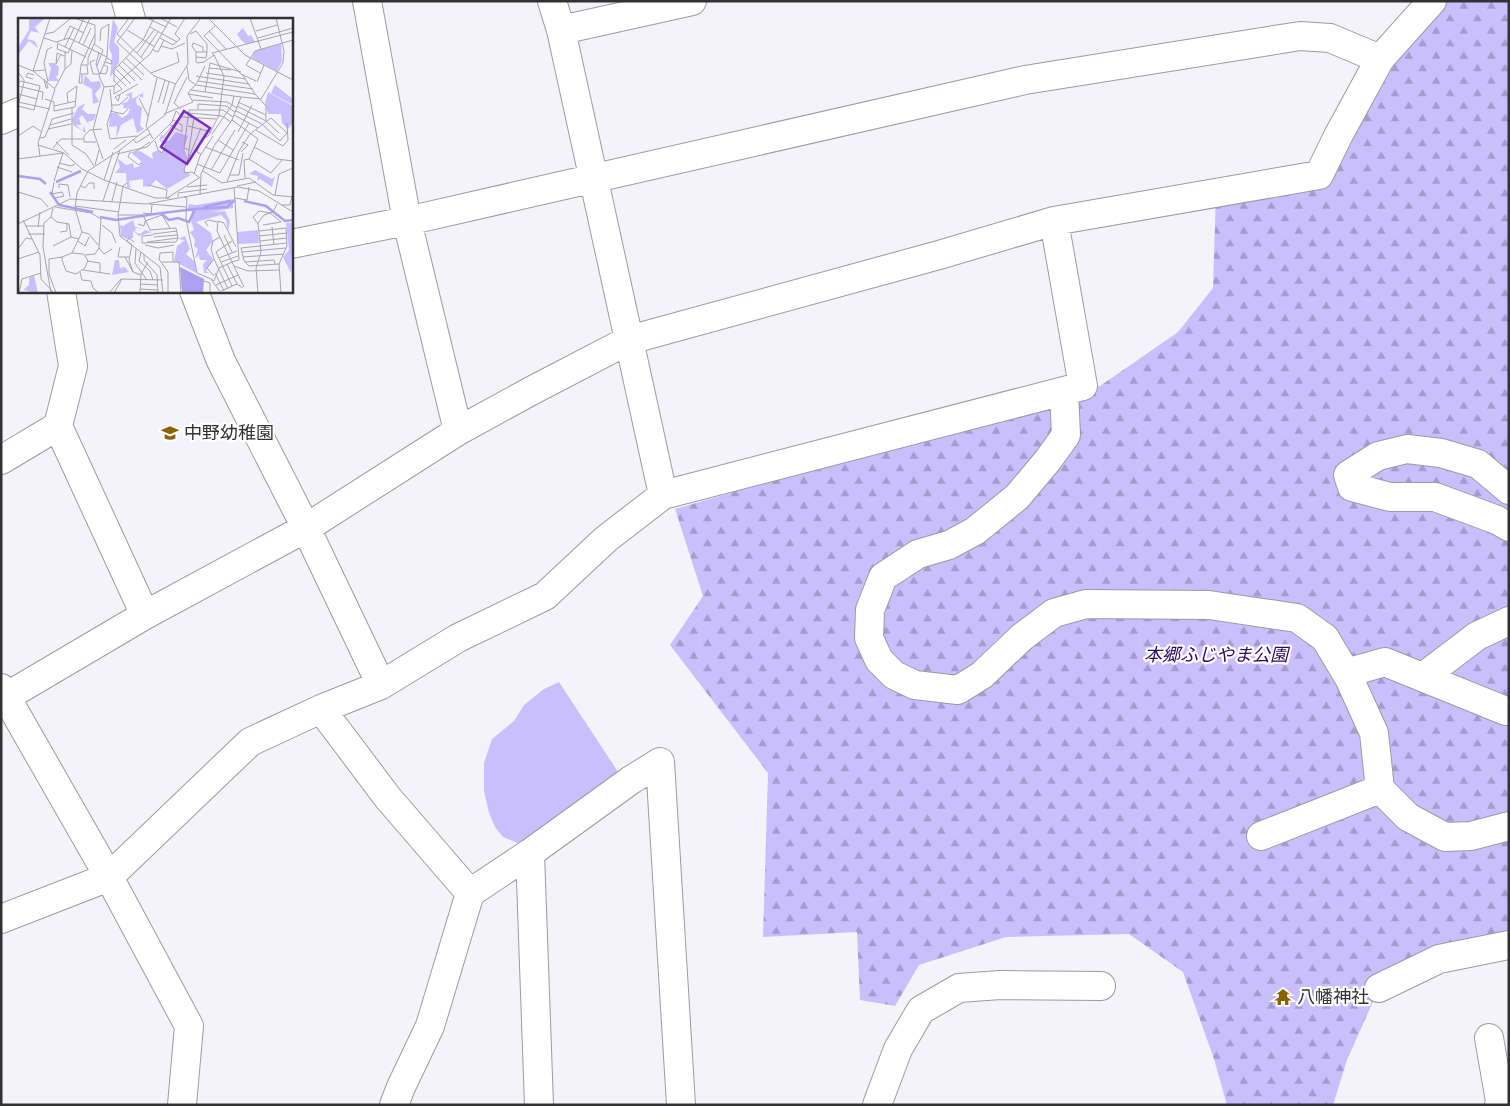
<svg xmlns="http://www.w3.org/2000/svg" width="1510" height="1106" viewBox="0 0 1510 1106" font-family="Merriweather,'Noto Sans JP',serif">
<defs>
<pattern id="forest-firs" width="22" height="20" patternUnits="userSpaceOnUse" patternTransform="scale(1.25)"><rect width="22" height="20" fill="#cabffd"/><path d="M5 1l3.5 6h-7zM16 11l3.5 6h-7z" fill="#a59cce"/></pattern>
</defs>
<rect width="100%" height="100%" fill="#f4f3fa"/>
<!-- grass -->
<path fill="#cabffd" d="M559,682L626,784L520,844L503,837L495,827L489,813L484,791V763L492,739L514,721L524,705L544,689Z"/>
<!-- forest -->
<path fill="url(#forest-firs)" d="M1432,1H1509V945L1379,988L1347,1060L1333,1105H1227L1214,1059L1183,972L1129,934L1006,937L919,965L895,1006L860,1000L857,932L763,937L768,773L670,645L703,596L675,509L1100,386L1178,332L1213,288L1216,193L1319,175Z"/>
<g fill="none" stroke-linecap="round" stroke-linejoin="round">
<!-- minor casing -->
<g stroke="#9b9ba1" stroke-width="30">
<path id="minor" d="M126,1L131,19
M367,1L407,221L458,431
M552,1L561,30L663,495
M561,30L692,1
M1,120L19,112
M291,244L407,221L1025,80L1300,36L1330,38L1380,59
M61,291L73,366L58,426L145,615
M194,291L221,361L306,528L381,685
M1064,391L1066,435L1048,460L1017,497L975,531L949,545L918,554L883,577L870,610L869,638L879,660L894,675L915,685L958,690L982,675L1022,637L1054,613L1086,604L1209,605L1297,618L1325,638L1349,678L1374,733L1380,789L1408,817L1445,837L1471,836L1509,826
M1,460L58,426
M1509,490L1478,464L1441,453L1407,449L1378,456L1348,475L1352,487L1390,497H1435L1497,520L1509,527
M1346,673L1385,662L1506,711
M1423,677L1477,636L1509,621
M1,688L109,877L189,1026L182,1105
M6,697L145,615L306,528L458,431L531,391L629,340L939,255L1054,221
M321,709L388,798L470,893
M1261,836L1380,789
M530,853L539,1105
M1,919L109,877L250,742L321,709L381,685L458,638L545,596L606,539L663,495L1083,386L1054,221L1319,175L1338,136L1380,59L1432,1
M1379,988L1439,959L1509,945
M1489,1038L1500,1101L1499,1105
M394,1105L401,1087L430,1026L470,893L530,853L631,780L660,762L681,1105
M877,1105L898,1049L921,1010L959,988L1000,985L1101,986"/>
</g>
<!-- minor -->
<use href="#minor" stroke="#fff" stroke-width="28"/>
</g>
<!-- icons -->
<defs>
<g id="school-bare" transform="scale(1.35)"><path d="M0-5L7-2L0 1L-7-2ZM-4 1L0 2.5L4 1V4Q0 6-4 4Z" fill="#896300" stroke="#fff" stroke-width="2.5" paint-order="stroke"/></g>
<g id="temple-bare" transform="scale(1.35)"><path d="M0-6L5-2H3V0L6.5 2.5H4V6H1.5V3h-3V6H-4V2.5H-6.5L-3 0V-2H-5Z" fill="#896300" stroke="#fff" stroke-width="2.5" paint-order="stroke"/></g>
</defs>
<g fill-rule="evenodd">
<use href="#school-bare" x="170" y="433"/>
<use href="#temple-bare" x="1283" y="997"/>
</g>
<g text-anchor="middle" stroke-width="4.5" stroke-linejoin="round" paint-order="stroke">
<!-- poi labels -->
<g font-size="18" fill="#323134" stroke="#fff" text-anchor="start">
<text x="184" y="439">中野幼稚園</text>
<text x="1297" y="1003">八幡神社</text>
</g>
<!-- park labels -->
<g font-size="18" font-style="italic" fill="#2f0868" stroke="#fff">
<text x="1216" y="661">本郷ふじやま公園</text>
</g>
</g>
<!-- overview -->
<g transform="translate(18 18)">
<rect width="275" height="275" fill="#f4f3fa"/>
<path d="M225,10L230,18L233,17L237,24L228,26L223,22L219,16Z" fill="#cabffd"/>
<path d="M11,0L26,1L17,9L21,15L13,13L9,21L17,23L20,30L11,23L0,37L1,28L11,12ZM95,1L100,10L96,24L101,29V44L92,60L94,37L91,30ZM30,45H36L41,49L40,58H37L41,63H30L33,50ZM67,57L73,64L82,63L83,69L77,76L81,84L75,86L74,71L65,66ZM114,74V81L125,75V80L121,78L118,81L119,87L124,89L122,107L126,111L119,115L115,100L103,107L98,121L99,108L91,109L92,95H99L104,100L110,96L112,91L105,90L106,87L102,86L109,84L112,79L107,77ZM250,74L275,88V104L270,111L264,105L263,96H250L247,85ZM68,85L64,91L70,96H78L76,102L70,104L71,107L64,97L61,100L63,107H58L65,113L66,107L68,115L55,107L54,101L60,89ZM158,114L170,118L166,130L170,142L166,153L173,157L149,171L138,162L131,169L125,168V161L111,163L112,170L109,169L108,155H97L102,149L99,140L108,147L115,145L116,150L122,148L123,143L112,134L122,133L135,141L134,135L140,132L144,134L148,127L141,122L143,117L149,119L142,122L151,123ZM237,152L254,161L257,158L254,169L242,161L239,163L240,158L231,156ZM215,181V190L193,194L207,193L212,203L210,213L208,202L203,197L178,204L193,215L195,223L188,232L195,241L188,253L191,255H186L185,246L189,242H182L180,235V238L177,240L180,231L176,228L177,222L172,214L176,212L173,203L175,194L169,192L171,186L178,187ZM115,202L117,209L125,211L118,210L117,214L122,216L127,212L134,214L121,218L115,213V220L109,221L103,218L102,207L105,208ZM268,205H275L273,255L265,239L271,232ZM167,218L172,231L168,236L177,244L178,255L156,243L159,228L167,222L160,221ZM97,242H101L102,250L107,249L111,254L94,257ZM16,257L20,275L5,272L11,267V260Z" fill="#cabffd"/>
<path d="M240,212L241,225L220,226L219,214Z" fill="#cabffd"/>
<path d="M263,26L264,43L259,53L234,40L237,33ZM257,67L275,81L273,86L253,75Z" fill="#cabffd"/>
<path d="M162,249L186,261L185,275H164Z" fill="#ae9ff0"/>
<path fill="none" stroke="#ae9ff0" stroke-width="2.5" d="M0,158L22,161L28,166M38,164L63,153M32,174L41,187L75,194M226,183L248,188L267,203L275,202M186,189L213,183M144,195L177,191M82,199L98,202L143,195L151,202L160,200L171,204L177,191L209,189L217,182"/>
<path fill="none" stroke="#a6a5ab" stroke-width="1" d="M56,0L77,7V24L70,40V47H63L77,16M111,0L99,16L126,42M117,0L99,24L136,58L158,66M129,0L148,9M142,0L159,9M190,0L227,37L275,62M232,0L243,31M198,7L186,18L223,56L238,63M132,9L159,24M109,12L137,29M191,13L208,31M238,13L259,7M27,16L36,14L53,0M172,16L178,13L189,26V34M26,20L38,24L51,20L89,39M142,20L155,27L162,21L157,16L167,0M240,20L275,10M46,21L52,8L66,15M82,23L83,11L91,6L89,39L81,58L86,69L96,68L132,36L153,0M40,24L39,31L50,35L66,0M61,25L72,0M41,26L68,39M76,26L85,32L79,48M65,27L73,10M143,28L154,31L167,25M47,29L56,10M135,32L140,34L146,22M81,34L78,46L81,55L88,56L90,49L86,47M178,34L174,28L175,25L185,29V34M119,35L136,12M43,36L38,46L39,35L46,38M196,37L206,58L201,97M123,39L140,14M178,39L188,40L189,34H178V43L179,45L186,44L196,37L194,35L275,14M108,40L126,57M77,42L72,44L75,56H81M104,43L124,62M87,44L93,46L94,43L89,40M0,47L15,53L27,52M63,47L61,65H64V56M101,47L117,63M169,49L171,62L178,67L237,76M97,50L113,66M191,50L213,52M47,51L53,46L54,32M95,55L108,68M133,55L161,44L159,34M188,55L228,61M242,55L228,47L237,33L275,22M63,56H70L69,48M224,56L237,76L248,88V103M178,58L231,66M15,61L8,59L10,55L16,57M26,61L28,70H30L28,63M180,63L235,71M30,64L26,45L29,32L34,29M239,64L246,47M0,65L3,63L6,64L11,65L22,68L16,92L0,88L6,64V62L0,54M0,68L25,74L24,82M96,68V76L104,71L96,63V52L125,22L136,0M37,70L47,51V34M92,71L94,91L89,106L92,121L119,118M173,72L223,79M187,74L192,45L223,54M0,76L19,81M170,76L195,80M102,77L100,83L97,79L120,66M121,80L130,98M27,81L36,84V93L57,89L59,68L49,75L50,85M175,82L209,84L219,90M0,84L32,91M220,84L248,97M140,85L147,62M145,86L151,64M93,87H101L110,79M36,88L58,83M219,88L248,103L261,115M54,89V127L68,136L76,148M163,91L156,85L169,59M180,91V86L208,88L217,94M92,93L105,96L110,91M158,93L165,99L198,101M218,93L244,106L262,123L269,115M171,95L204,98L213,104M146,96L175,84L170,75L179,65L187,48M216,97L240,110M214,102L240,121L231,141L226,142L227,160M32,107L34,101L56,95M152,107L164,114V107L155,102M170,108L193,114M30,111L53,106M238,112L265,128L270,122L269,105M220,114L234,87M194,116L214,87L216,78M0,118L15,108L24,114M146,118L159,102M22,120L27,119L32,107L53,101M135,121L128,108L139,60M116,122L118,125L132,116M200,122L215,132M137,123L140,132L144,135L148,127M38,124L51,137M78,124H66V118L72,112L84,111M20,127L46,135L64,151L86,162L137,180H152M187,129L221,142M236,129L259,141L275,143M35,130L43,121H65M96,131L108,122M171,132L176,99M112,134L110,139L121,147L123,145M117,134L132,124M223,134L230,127L224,124M99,136L129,129L154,104L158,93M183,136L179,134L183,123L191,117L201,97M22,138L20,125L37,71L15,53L32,0M0,141L45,135M85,141L75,112L86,69M231,141L253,155L264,142M170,142L171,132L166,130L171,92H205L215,99M41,145L53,148L57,146M179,146L202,155L231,105M77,147L81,132M39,149L54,154M193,152L217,112M185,153L204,165L231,160L255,177L275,179M176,156L182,138L195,118M211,157H221L225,135M182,160L174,154L167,155L166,151L183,110M86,162L95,134M36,163L45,135M36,164L34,176L44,174L46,178L37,180M209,164L221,133L232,116L253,100L269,115M109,165L105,168L100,197L102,218L142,249L145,275M131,167L149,172L148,180M63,168L67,170L71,165H76V171M219,168L238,164M169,169L189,167M41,170V166L50,167L52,179M0,174L23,181L30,189M182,177L183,156L196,128L214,102L223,79L243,81L265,45L266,33L258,0M257,177L261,156L275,150M160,179V175L189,171M166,179L169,180L168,201L179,255L193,261L203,275M149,180L181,160M217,180L229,182L231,169M85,183L102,132L147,97L157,67L170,46L169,18L183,0M94,183L99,164M131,186L168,189M264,187H272L274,178M57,188L101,194M37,189L73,195L83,201L81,230L77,236L67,237M125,195L133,196L134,187M100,197H125M125,197L132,212L158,210L160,220L158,224L124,225V218L135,217M33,199L39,204L51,206L53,219L61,221M5,202L22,237L23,261L36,275M0,206L52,181L128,186L220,169L241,173L275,194M120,206L126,208L127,203L144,197L152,210M240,206L235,199L241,193L252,195L263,204L245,207M84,207L94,215L98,225M7,208H26M190,208L187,204L191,202L199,204M20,209L22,194M254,209L256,227M241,213L268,210L269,228L261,246L263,275M42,214L49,213V205M64,214L71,216L80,227M10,216H27M135,216L159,213M206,217L214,234M241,218L269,215M136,219L159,217M60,223L67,228L71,219M214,223L198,234L214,268M242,223L269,220M116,224L111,220L109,223L114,227L111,242L115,254L123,257M129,224L160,220M127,227L140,230L156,227M35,228L53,219M102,229L100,239H111M218,229L206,205L200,203L199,213L226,269M81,230L86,236L94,231M0,231L8,220L14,221M118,231L117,245L129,262M123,234L121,243L132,253L135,262M224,234L268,230M54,235L65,236L70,242L67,250L58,256L48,253L44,242V239L54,235L64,214L57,190L59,175L70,153L102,132M126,236V242L139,257L140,275M107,239L115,254M225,239L266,236M201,240L219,233M0,241L21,234M141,241L150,254V275M196,241L210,271M141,242L142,235L155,234V244M69,243L82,245V254M144,244H161L163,275M203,244L220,238M213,244L221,242L216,169M227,244L256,242L257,246M209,246L219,266M261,246L231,248L226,243L223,230L269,225M216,248L230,253L261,252M65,252L92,256M62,254L64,262L73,263L75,270L81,275M197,255L206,273M196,258L189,250L196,241L193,231L195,223L202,219M193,261L196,263L201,250L214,244M186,263L192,265V275M122,266L140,267M198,267L220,257M122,271L140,272M203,273L219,266L225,270M1,275L4,261L23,255M33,275L25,229L26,205L33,199L35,190M38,275L31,256V241L44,239M91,275L103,261L145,262M96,275L104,261M122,275L123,256L130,244M240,275L238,250L243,234L240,205L246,197L255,194L259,186"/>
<path fill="#7b2cbf" fill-opacity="0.15" stroke="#7b2cbf" stroke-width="2.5" d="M166,93L192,110L169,146L143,129Z"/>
<rect width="275" height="275" fill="none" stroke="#323134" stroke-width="2.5"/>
</g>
<!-- border -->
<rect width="1510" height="1106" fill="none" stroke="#323134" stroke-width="5"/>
</svg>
